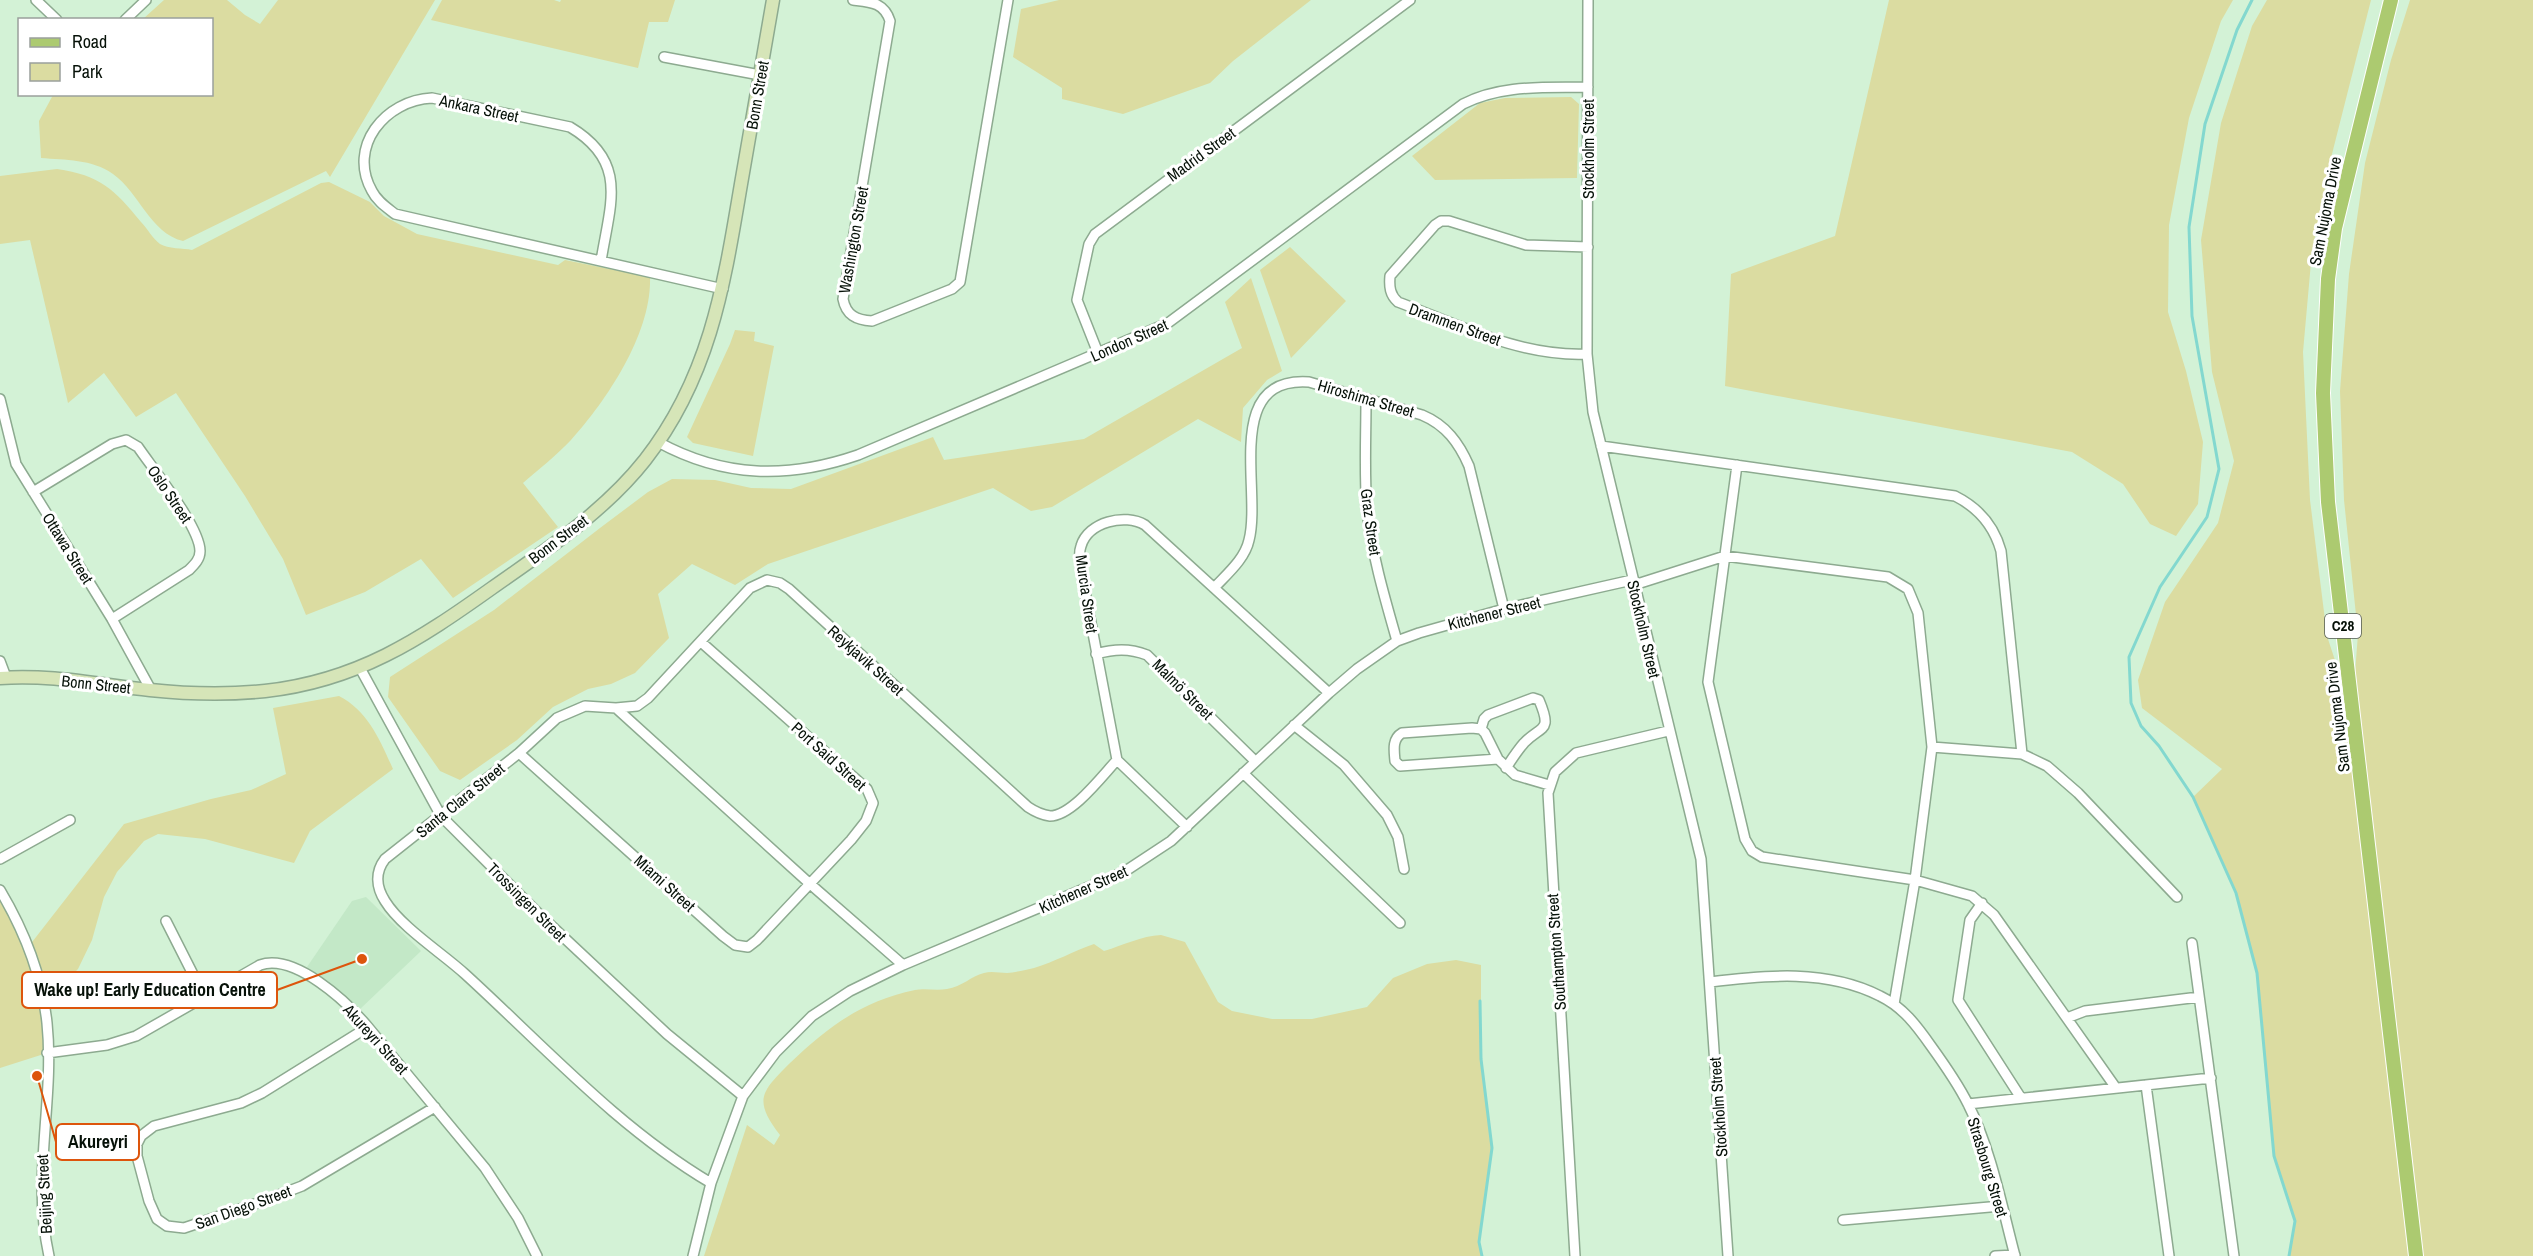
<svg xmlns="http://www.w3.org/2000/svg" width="2533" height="1256" viewBox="0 0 2533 1256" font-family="'Archivo Narrow',sans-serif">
<rect width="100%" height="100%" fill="#d3f2d6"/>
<!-- built -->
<path fill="#c3e8c7" d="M366,897L421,951L359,1010L307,967L352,901Z"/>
<!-- green -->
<path fill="#dbdca1" d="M164,0H227L245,15L260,24L278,0H435L330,177L326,171L183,241C150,233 139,192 113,174C92,159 65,160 41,158L39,121L53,95L212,94V20L143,19Z
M442,0H554L560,2L561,0H675L668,22H649L638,68L431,20Z
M1059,0H1311L1233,61L1210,83L1123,114L1062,99V88L1013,57L1021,9Z
M1889,0H2233L2221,21L2189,118L2169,225L2168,312L2186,371L2203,442L2198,504L2176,536L2150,524L2123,484L2072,452L1725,386L1731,274L1835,236Z
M2267,0H2371L2332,154L2312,251L2303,352L2310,500L2327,636L2352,712L2358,634L2344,500L2340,391L2349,274L2365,163L2391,60L2410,0H2533V1256H2289L2295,1221L2274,1156L2257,973L2236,893L2193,797L2222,769L2142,708L2138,680L2165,602L2218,523L2234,461L2212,372L2201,240L2221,123L2252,26Z
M1571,97L1579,104L1577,178L1435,180L1412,156L1480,103L1505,98Z
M57,169C100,175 115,190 141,222C147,228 153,239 160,244C168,249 183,248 192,250L321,183L329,182L370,202L384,216L417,234L558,265L565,260L650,277C652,332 608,399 571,440C557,455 539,469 523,483L558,527L453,598L421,559L365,592L306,615L283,559L245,496L176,393L136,417L104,373L68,403L30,240L0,244V176Z
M1290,247L1346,301L1291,358L1260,270Z
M1251,278L1282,371L1267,380L1243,408L1241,442L1198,419L1052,507L1031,511L993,488L768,564L735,585L692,564L658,594L669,638L635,673L611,684L588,689L553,707L517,740L460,780L440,771L388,697L390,677L494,610L600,528L648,492L672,479L715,480L751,488L791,489L933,437L944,460L1084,439L1242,348L1225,302Z
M735,330L755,332L754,341L774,346L753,456L693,443L687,437L730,344Z
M339,696C368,711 380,740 393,769L310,831L294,863L205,839L158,834L144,841L117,872L104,897L92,940L78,969L65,982L41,988L47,1053L0,1068V890L29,946L124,824L211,799L251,790L286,774L273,708Z
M1161,935L1185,942L1218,1002L1232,1011L1272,1019H1312L1367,1007L1393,978L1427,964L1456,960L1481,965V1059L1492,1148L1479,1242L1482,1256H704L747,1125L774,1145L780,1135C753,1100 761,1092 790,1063C828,1027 862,1001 915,990C925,988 936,991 947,989C962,987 971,976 984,973C991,971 1000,973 1007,973C1016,972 1026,970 1034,968C1054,962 1074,951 1094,944L1104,951C1124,945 1141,936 1161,935Z"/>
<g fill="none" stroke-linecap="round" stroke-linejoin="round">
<!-- stream -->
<path stroke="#83d8cf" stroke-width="3" d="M2252,0L2237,30L2205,124L2189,227L2192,316L2219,469L2207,517L2160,587L2129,657L2131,703L2141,726L2159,746L2193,797L2236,893L2257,973L2274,1156L2295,1221L2289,1256
M1480,1001L1481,1059L1492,1148L1479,1242L1482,1256"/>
<!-- street casing -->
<g stroke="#8daa90" stroke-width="12">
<path id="street" d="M36,0L57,20
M853,0C870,2 884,2 890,21L843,299C846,315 856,320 872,321L952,289L960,282L1008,0
M1588,0L1587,354L1593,412L1701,859L1728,1256
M125,20L146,0
M664,57L760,75
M601,261C610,204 629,162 570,127L432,98C385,100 347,147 372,191C377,201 386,207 395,214L723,289
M1098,353L1077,300L1089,244L1095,234L1410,0
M1587,354C1521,357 1459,325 1398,302C1390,295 1389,287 1390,276L1435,225L1441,221H1449L1526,245L1588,247
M0,399L16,464L112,619L151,690
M1366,400C1366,437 1364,474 1367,511C1372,555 1385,599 1397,641
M658,442C724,478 788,479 858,455L1168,323L1463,104C1502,84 1545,88 1588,87
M1601,446L1955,496C1979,508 1994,526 2001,551L2022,754
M1737,465L1708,682L1745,839L1752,851L1762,857L1915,880L1972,896L1994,915L2116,1088
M33,492L112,444L126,440L138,447C153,469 200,527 200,551C200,559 195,564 189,570L112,619
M1634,585L1725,556L1888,577L1908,589L1918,613L1932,747L1915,880L1894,1004
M1214,588C1227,574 1245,559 1249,540C1262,490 1222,376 1309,382L1422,415C1446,425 1459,443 1469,466L1504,609
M1096,654C1114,649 1129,648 1147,655L1255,761
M0,661L6,677
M360,668L441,816L542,917L667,1034L743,1096
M616,708L637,706L648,698L750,588L767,580L780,583L789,589L1028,807C1034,811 1042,815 1050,816C1072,816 1102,776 1117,760
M1294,725L1344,765L1387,815L1398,837L1404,869
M1481,729L1484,719L1488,715L1533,698L1539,700C1553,733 1541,725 1524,743C1517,751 1512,759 1506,768
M1932,747L2022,754L2047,766L2078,793L2177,897
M519,753L723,936L735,945L748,947L757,940L851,840L866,821L873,803L867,789L701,642
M1498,759L1400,766L1395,761C1394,750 1392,739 1402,733L1472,728L1481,729L1485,733L1498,759L1515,775L1549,785
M1243,773L1400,923
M1187,827L1117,760L1081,570C1080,562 1078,554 1081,546C1088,522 1125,513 1145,525L1329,693
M0,859L70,820
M0,890C25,932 42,975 47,1023C55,1101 31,1176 49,1256
M1982,903L1970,920L1958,1000L2021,1098
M166,921L205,998
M2192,943L2234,1256
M1710,982C1766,975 1827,969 1880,996C1903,1007 1917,1026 1931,1046C1944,1064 1958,1084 1968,1104C1991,1149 2002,1207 2015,1256
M2067,1018L2085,1011L2199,997
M368,1027L262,1093L241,1103L154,1126L141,1136L137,1144V1156L149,1201L157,1219L167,1226L184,1228L255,1204L302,1186L435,1107
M47,1053L107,1045L136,1036L260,965C295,953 347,1002 368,1027L485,1168L518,1218L537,1256
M2146,1085L2169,1256
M1968,1104L2211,1078
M711,1183C618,1128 544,1046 465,974C442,953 401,927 385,901C376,887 375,872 385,859L519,753L557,718L585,706L616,708L809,883L903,965
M1843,1220L2001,1206
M693,1256L711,1183L743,1096L776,1052L812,1016L850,991L903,965L1124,872L1171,841L1329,693L1357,669L1397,641L1419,633L1504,609L1632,580
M1575,1256L1548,793L1555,772L1576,753L1668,731
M1995,1256L2015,1255"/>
</g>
<!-- secondary casing -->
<g stroke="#8daa90" stroke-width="15">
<path id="secondary" d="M0,678C50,674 101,685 150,690C188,694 227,695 265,691C357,681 419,640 492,588C546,550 604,512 645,460C710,377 724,285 741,184C752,123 762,61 773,0"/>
</g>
<!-- primary casing -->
<g stroke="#fff" stroke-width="16">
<path id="primary" d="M2391,0L2335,228L2328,279L2323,393L2328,502L2416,1256"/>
</g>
<!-- street -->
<use href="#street" stroke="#fff" stroke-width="9"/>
<!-- secondary -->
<use href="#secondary" stroke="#d6e5b8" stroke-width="12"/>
<!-- primary -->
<use href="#primary" stroke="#acca70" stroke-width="14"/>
</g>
<g text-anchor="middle" stroke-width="6" stroke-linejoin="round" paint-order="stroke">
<!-- shield labels -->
<rect fill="#fff" stroke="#515852" stroke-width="1.5" x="2325" y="614" width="36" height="24" rx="4.5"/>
<g font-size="15" font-weight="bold" fill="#061108">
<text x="2343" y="631">C28</text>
</g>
<!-- street labels -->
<g font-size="16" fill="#061108" stroke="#fff">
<text transform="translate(757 95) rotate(-80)" y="6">Bonn Street</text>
<text transform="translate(479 108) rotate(12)" y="6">Ankara Street</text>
<text transform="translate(1588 149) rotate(-90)" y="6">Stockholm Street</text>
<text transform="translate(1201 154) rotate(-36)" y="6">Madrid Street</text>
<text transform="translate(2325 211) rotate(-79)" y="6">Sam Nujoma Drive</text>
<text transform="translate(853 240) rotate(-80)" y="6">Washington Street</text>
<text transform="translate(1455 324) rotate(20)" y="6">Drammen Street</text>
<text transform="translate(1129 340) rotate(-24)" y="6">London Street</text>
<text transform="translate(1366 398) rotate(16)" y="6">Hiroshima Street</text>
<text transform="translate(170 494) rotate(56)" y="6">Oslo Street</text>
<text transform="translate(1371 522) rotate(82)" y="6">Graz Street</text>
<text transform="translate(558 539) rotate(-37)" y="6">Bonn Street</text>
<text transform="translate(68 548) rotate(58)" y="6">Ottawa Street</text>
<text transform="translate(1087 594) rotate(82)" y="6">Murcia Street</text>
<text transform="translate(1494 613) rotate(-14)" y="6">Kitchener Street</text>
<text transform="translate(1644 629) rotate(77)" y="6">Stockholm Street</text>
<text transform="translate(866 660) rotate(42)" y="6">Reykjavik Street</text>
<text transform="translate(96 684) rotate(6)" y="6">Bonn Street</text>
<text transform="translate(1183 689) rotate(45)" y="6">Malmö Street</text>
<text transform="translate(2337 717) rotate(-97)" y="6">Sam Nujoma Drive</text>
<text transform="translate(829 756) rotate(42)" y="6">Port Said Street</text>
<text transform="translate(460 800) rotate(-39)" y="6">Santa Clara Street</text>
<text transform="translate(665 883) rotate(42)" y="6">Miami Street</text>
<text transform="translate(1083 889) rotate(-24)" y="6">Kitchener Street</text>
<text transform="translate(527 902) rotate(45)" y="6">Trossingen Street</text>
<text transform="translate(1556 952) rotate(-94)" y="6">Southampton Street</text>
<text transform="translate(376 1039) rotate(48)" y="6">Akureyri Street</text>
<text transform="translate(1718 1107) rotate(-94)" y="6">Stockholm Street</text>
<text transform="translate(1988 1167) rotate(73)" y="6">Strasbourg Street</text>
<text transform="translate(44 1194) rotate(-93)" y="6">Beijing Street</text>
<text transform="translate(243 1207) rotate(-20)" y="6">San Diego Street</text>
</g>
</g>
<!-- callouts -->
<path fill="none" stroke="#dd550c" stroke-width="2" d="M362 959L277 990M37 1076L56 1142"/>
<g fill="#dd550c" stroke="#fff" stroke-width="2">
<circle cx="362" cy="959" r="6"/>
<circle cx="37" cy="1076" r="6"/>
</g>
<g fill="#fff" stroke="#dd550c" stroke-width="2">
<rect x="22" y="972" width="255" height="36" rx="6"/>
<rect x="56" y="1124" width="83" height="36" rx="6"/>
</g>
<g font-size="18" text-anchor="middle" font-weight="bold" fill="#061108">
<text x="150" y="996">Wake up! Early Education Centre</text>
<text x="98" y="1148">Akureyri</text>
</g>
<!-- legend -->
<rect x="18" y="18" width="195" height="78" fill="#ffffff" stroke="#9ba09c" stroke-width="1.5"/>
<rect x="30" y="38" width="30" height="9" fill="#acca70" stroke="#9ba09c" stroke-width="1.5"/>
<text x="72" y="48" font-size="18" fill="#061108">Road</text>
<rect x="30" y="63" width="30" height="18" fill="#dbdca1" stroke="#9ba09c" stroke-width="1.5"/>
<text x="72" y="78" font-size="18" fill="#061108">Park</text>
</svg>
